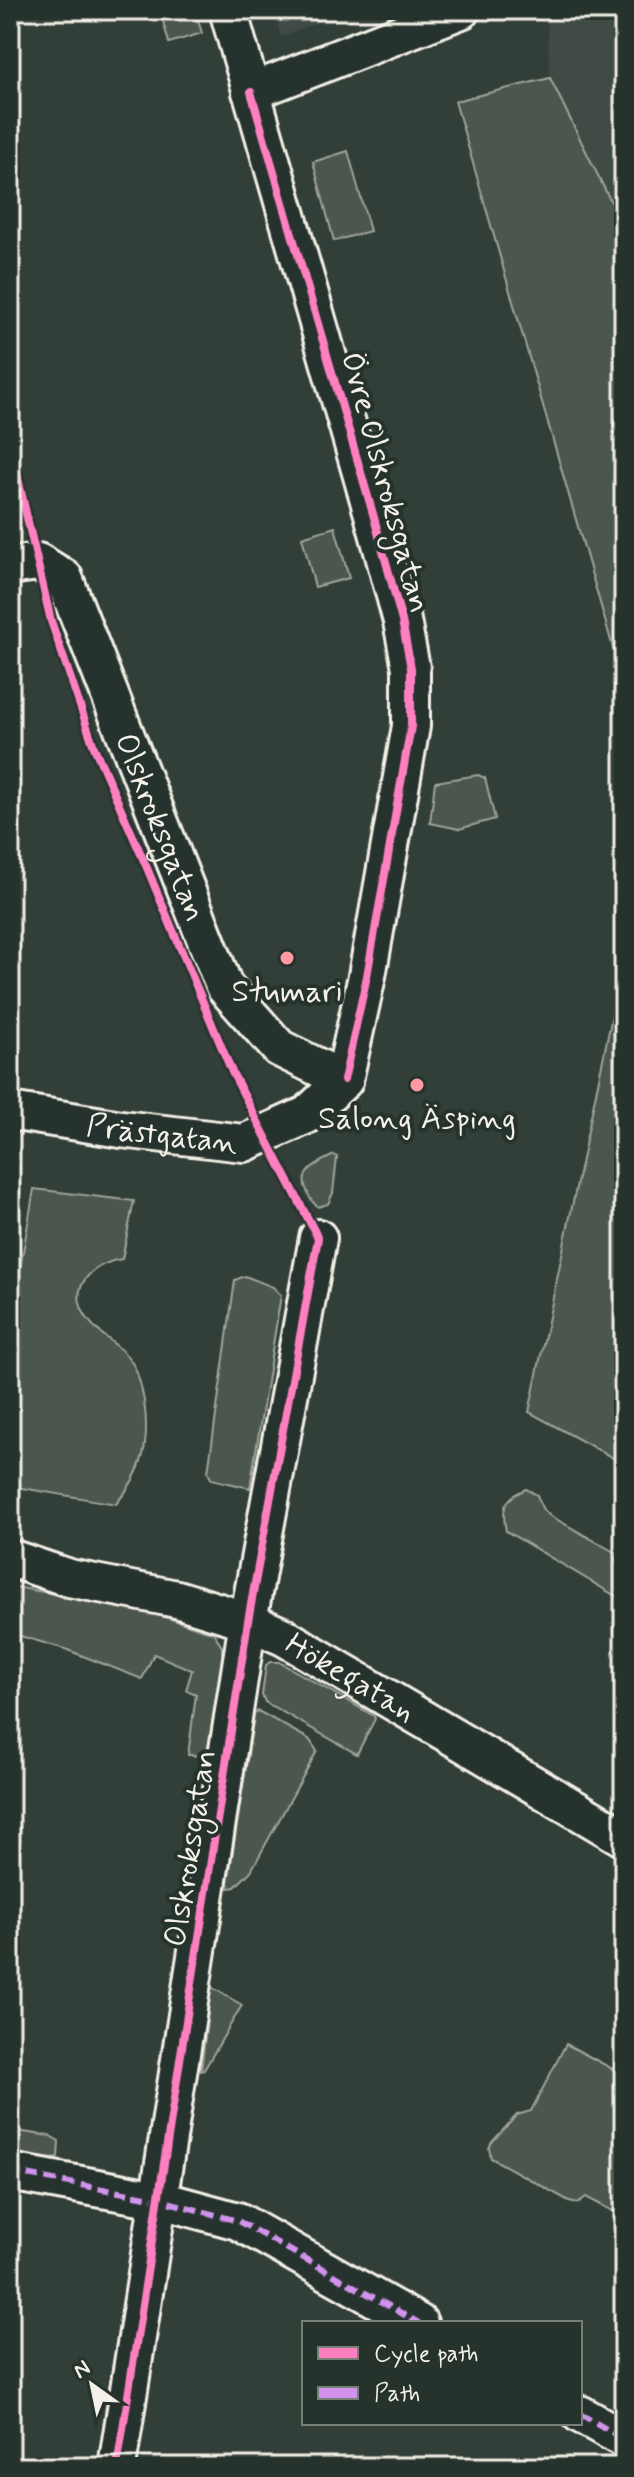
<svg xmlns="http://www.w3.org/2000/svg" width="634" height="2477" viewBox="0 0 634 2477" font-family="Mynerve,sans-serif">
<rect width="100%" height="100%" fill="#323e38"/>
<filter id="ink" filterUnits="userSpaceOnUse"><feTurbulence type="fractalNoise" baseFrequency=".0125" numOctaves="2"/><feDisplacementMap in="SourceGraphic" scale="16" xChannelSelector="R" yChannelSelector="G"/><feConvolveMatrix kernelMatrix="1 2 1 2 8 2 1 2 1" color-interpolation-filters="sRGB"/></filter>
<g filter="url(#ink)">
<!-- built -->
<path fill="#404b44" d="M274,10H348L281,37Z
M569,10H624V198L611,203L550,78L547,19Z"/>
<!-- green -->
<path fill="#4c564f" stroke="#a0a49c" stroke-width="2" d="M160,10H195L202,33L169,43Z
M550,78L611,202L624,198V686L455,101Z
M348,151L370,231L334,241L313,162Z
M335,527L349,578L315,587L302,537Z
M478,775L485,778L495,819L459,829L430,823L435,782Z
M624,959V1464L529,1412Z
M334,1155L337,1157L333,1193L328,1204L318,1207C312,1202 310,1199 307,1191C297,1171 318,1163 334,1155Z
M34,1189L134,1201L122,1259C97,1262 68,1284 84,1313C94,1332 113,1340 127,1356C138,1368 141,1386 144,1401C150,1443 144,1471 116,1504L10,1486V1326Z
M245,1276L273,1287L281,1295L250,1488L211,1479L208,1472L235,1280Z
M526,1489L537,1495L542,1508L549,1515L616,1553V1560L624,1577V1601L506,1531C501,1508 504,1498 526,1489Z
M10,1586L143,1610L214,1633L222,1647V1657L207,1756L188,1755L196,1694L186,1690L192,1670L154,1654L142,1679L65,1649L10,1633Z
M270,1662H279L374,1716L375,1719L357,1754L265,1702L262,1695L266,1665Z
M258,1711L309,1739L317,1751L251,1871L235,1887L229,1888L228,1882L253,1722L254,1714Z
M211,1987L242,2005L204,2070L201,2071Z
M566,2044L624,2075V2217L586,2197L578,2203L569,2201L491,2158L489,2148L492,2142L517,2115L531,2111Z
M10,2130L50,2136L59,2141L58,2158L52,2159L10,2153Z"/>
<g fill="none" stroke-linecap="round" stroke-linejoin="round">
<!-- street casing -->
<g stroke="#f4f1e8" stroke-width="42">
<g id="street">
<path d="M228,10L373,514L402,621L411,668V726L367,976L344,1080"/>
<path d="M251,92L461,10"/>
<path id="s1" d="M10,566L38,562L64,578L224,986L279,1048L344,1080"/>
<path id="s2" d="M10,1111L121,1129L244,1143L307,1115L344,1080"/>
<path id="s3" d="M10,1558L69,1578L177,1599L248,1621L284,1637L624,1838"/>
<path d="M10,2172L157,2199L238,2221L419,2323"/>
<path d="M580,2414L624,2439"/>
<path d="M117,2467L248,1621L318,1238"/>
</g>
</g>
<!-- street -->
<use href="#street" stroke="#26332d" stroke-width="36"/>
<!-- quiet -->
<path stroke="#d193ec" stroke-width="6" stroke-dasharray="12 6" stroke-linecap="butt" d="M10,2172L157,2199L238,2221L419,2323
M580,2414L624,2439"/>
<!-- cycleway casing -->
<g stroke="#26332d" stroke-width="13">
<path id="cycleway" d="M251,92L373,514L402,621L411,668V726L367,976L344,1080
M10,444L51,621L94,747L147,868L232,1072L318,1238L248,1621L117,2467"/>
</g>
<!-- cycleway -->
<use href="#cycleway" stroke="#ff80c0" stroke-width="8"/>
</g>
</g>
<!-- markers -->
<g fill="#ff9aa2" stroke="#26332d" stroke-width="3">
<circle cx="287" cy="958" r="8"/>
<circle cx="417" cy="1085" r="8"/>
</g>
<g text-anchor="middle" stroke-width="8" stroke-linejoin="round" paint-order="stroke">
<!-- street labels -->
<g font-size="32" fill="#f4f1e8" stroke="#26332d">
<text transform="translate(387 482) rotate(75)" y="11">Övre Olskroksgatan</text>
<text dy="11" stroke="none"><textPath href="#s1" startOffset="326">Olskroksgatan</textPath></text>
<text dy="11" stroke="none"><textPath href="#s2" startOffset="154">Prästgatan</textPath></text>
<text dy="11" stroke="none"><textPath href="#s3" startOffset="364">Hökegatan</textPath></text>
<text transform="translate(189 1848) rotate(-81)" y="11">Olskroksgatan</text>
</g>
<!-- poi labels -->
<g font-size="32" fill="#f4f1e8" stroke="#26332d">
<text x="287" y="1001">Stumari</text>
<text x="417" y="1128">Salong Äsping</text>
</g>
</g>
<!-- margin -->
<rect width="634" height="2477" fill="none" stroke="#26332d" stroke-width="40"/>
<rect x="20" y="20" width="594" height="2437" fill="none" stroke="#f4f1e8" stroke-width="3" filter="url(#ink)"/>
<!-- legend -->
<rect x="302" y="2321" width="280" height="104" fill="#26332d" stroke="#787f78" stroke-width="2"/>
<rect x="318" y="2347" width="40" height="12" fill="#ff80c0" stroke="#787f78" stroke-width="2"/>
<text x="374" y="2361" font-size="24" fill="#f4f1e8">Cycle path</text>
<rect x="318" y="2387" width="40" height="12" fill="#d193ec" stroke="#787f78" stroke-width="2"/>
<text x="374" y="2401" font-size="24" fill="#f4f1e8">Path</text>
<!-- north arrow -->
<g transform="translate(92 2385) rotate(327)" stroke="#26332d" stroke-width="6" paint-order="stroke">
<path d="M0-6L14 30L0 20L-14 30Z" fill="#f4f1e8"/>
<text y="-12" font-size="22" font-weight="bold" text-anchor="middle" fill="#f4f1e8">N</text>
</g>
</svg>
